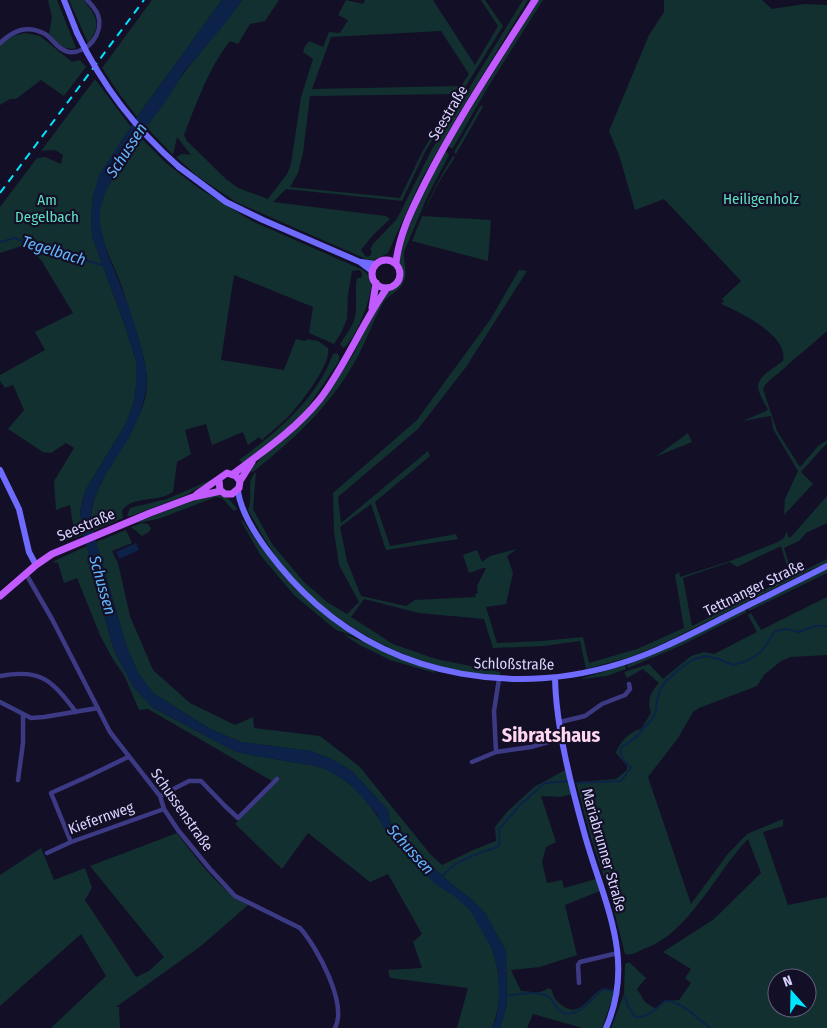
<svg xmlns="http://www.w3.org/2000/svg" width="827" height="1028" viewBox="0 0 827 1028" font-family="'Fira Sans Condensed',sans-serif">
<rect width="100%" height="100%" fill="#130f26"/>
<!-- green -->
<path fill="#12302f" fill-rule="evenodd" d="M48,0H57L76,48C64,51 57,43 49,34L52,17Z
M69,0H84C96,16 103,25 88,43Z
M152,0H222L137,117L120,95L102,68Z
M242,0H279L265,21L250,24L238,44L230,41C208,69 197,102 184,135L187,141L226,179L238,188L268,199L287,174L291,164L301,97L313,59L303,52L304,48L309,41L323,47L329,32L340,33L348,20L338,15L346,0L363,4L365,0H433L475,65L498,26L481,0H485L503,26L425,152L402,201L286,189L273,202L386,216L390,219L373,235L361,250L366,257L370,256L372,251L370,250L373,244L396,220L400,213L432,149L523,0H528L455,120L421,180L388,253L374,260L366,259L236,202L197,176L176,157L182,154L191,155L177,137L173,155L146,127C160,110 170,90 184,73C203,48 224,26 242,0ZM441,31L469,74L461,86L312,89L331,37ZM456,94L421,154L400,198L290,187L298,173L303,153L310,96Z
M539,0H543L488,87L453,148H450L448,145Z
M664,0H762L772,9L804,4L827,5V331C813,344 797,356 782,370C775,377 768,379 763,389L777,431L800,467L818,446L827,440V443L801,472L813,484L784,515L785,499L798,471L773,429L771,416L743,421L768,410C765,403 759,395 758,387C757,376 776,367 783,361C789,336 740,312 721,304L724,301L722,299L741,281L664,199L635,210L619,155L609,131L649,35L664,12Z
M25,33L40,36L72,62L80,60L86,67L64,96L41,80L16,99H10L0,105V45C8,38 14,35 25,33Z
M95,79L131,127L93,196L91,215L92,236L126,329L136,361V386L133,405L125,425L85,491L80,512L83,535L75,538L70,505L56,510L54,481L74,448L66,443L51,453L43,452L8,429L24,410L13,385L5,388L0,381V375L45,350L35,332L73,313L41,260L25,245L0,253V207L37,158L45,157L61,164L63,155L55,150L41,151Z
M481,105L483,107L456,154L454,152Z
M139,136L166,163L197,187L252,221L363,270C367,273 370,277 371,283C373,296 354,343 343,348L340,344C344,337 350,330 353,323C359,309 354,292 357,278H361L362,274L360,270L352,271L348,294L347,319L341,333L334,344L309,333L313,307L234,275L221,360L284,370L296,339L306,341L307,339L318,341L328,348C332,364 300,404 289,416C280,424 271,432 262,440L259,437L248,445L243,432L212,445L206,424L185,430L191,454L177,462L173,492C158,503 132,495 122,511L123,518L93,531C79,487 145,435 147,385C148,368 141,349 137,333C131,315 125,296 119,279C110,257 97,234 100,210C104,183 124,158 139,136Z
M446,151L449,155L428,195L404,252C403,262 408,272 404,281C400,292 388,294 383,303C372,323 365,345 353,365C327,409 293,440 253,472L250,471L260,459L291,434L328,393L353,355L378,304L386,292L395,287L401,280L402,271L399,263L400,249L417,207L440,160Z
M453,156L455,157L439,182L422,216L491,220L488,261L412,241C424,211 436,182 453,156Z
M519,270L527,271L466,367L418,429L338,497L341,523L428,451L430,456L375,502L390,546L456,534L458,539L386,550L371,504L340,527L347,561L361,596L406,606L415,600L476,597L475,594L478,593L477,586L486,568H483L469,573L463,555L477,550L482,562L490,556L517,549L507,556L513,573L506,604L486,607L497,643L541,641L583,637L589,663L637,649L684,628L675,575L679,572L680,577L730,561L778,542L784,538L787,531L788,536L790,538L827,496V523L806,533L799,541L784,548L793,576L827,559V562L662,644L630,657L586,669L580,641L544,646L493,648L484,619L419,613L364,599L351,617L393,644L436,659L500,672V676C482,674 464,672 447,668C393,655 342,626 302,588C280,567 263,537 248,510C254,495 245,482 256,472L253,509L272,544L304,582L327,602L347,614L359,602L339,565L334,531L333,493L417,420L490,320ZM781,546L790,577L692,626L683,578L730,562L737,567Z
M337,353L339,356V361L306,410L276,438L243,464L239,460C277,432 316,400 333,354Z
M688,433L692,442L655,457Z
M211,480H213L184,496L131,516H127L130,508L167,499Z
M219,495L229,499L237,509L234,511L222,498L216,497L158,519L132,524L206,496Z
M242,520C274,568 307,606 357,637L336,630L294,595L261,556L241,521Z
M142,523L148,524L151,528L149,532L142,536L131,527Z
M126,530L132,543L112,551L118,563L130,616L153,670L190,703L235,725L253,717L254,728L320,736L359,766L431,855L442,865L473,850L496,841L495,827L507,812L534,787L567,769L573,794L560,797L541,796L556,842L546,847L542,862L547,883L562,880L564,888L596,879L600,891L565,905L577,955L540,967L511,970L521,991C531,991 541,995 548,988L552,990C553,997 557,1002 563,1006C580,1018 588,997 600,990C605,987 610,990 615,991L602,1028H582L533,1014L527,1028H500L507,1004L506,951L485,913L471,899L455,887L418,854L390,822L388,810L352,771L331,759L311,751L241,742L210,729L153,693L138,673L126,645L96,542Z
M87,546L110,637L115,652L121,664L152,707L234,751L251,755L316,766C363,780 375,819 404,852C423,874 450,888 470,910C496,940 508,990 492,1028H457L468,988L390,978L388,970L422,968L413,942L422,934L388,874L370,882L308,833L282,869L235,824L280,779L277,777L272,781L148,709L139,710L125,677L111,656L100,635L77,578L64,583L58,563L52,562Z
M827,569V573L749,611L748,609Z
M827,597V655L791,657L781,661L764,675L757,686L699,708L693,712L678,738L648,777L691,904L727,855L747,834L783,819V826L763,832L788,905L827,897V1028H611L624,994L625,964L629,962L646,978L637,989L645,1002L656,1009L665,1001L679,1000L691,983L685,978L691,969L663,952L714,919L761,873L748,839C716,872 689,933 646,948C638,951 633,956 625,954L610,895L591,838L576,782L616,779L627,770V766L616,753C619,743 630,731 641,729L651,713C647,700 650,693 659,683L643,669L627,678L624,672L649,664L663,679L691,656L704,652L714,654L757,632L748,615L751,613L761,630ZM777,978H807V1008H777Z
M745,610L747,612L680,646L628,668L627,665L655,654Z
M343,634C374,645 403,660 435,671V673L390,660L358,644Z
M625,665L626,669L607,676L580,679Z
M177,833C197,859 218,889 248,905L201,946L116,1007H119L120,1028H51L106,976L81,934L0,1006V875L41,848L54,880L85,868L92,888L85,900L136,977L149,971L164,957L90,866Z"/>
<!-- water -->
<path fill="#0c2248" d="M222,0H242L228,20L183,73L167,100L139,136L105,192L100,210V225L107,252L129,307L140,343L146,368L147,385L141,412L129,438L101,482L93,502L90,521L126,645L138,673L153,693L210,729L241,742L311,751L331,759L352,771L388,810L390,822L418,854L455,887L471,899L485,913L506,951L507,1004L500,1028H492L496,1019L499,1000L498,972L493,951L470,910L455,897L434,883L415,865L382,825L377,814L349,783L327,770L316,766L251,755L234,751L152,707L133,687L115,652L110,637L87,546L83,534L80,512L85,491L125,425L133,405L136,386V361L126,329L92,236L91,215L93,196L99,175L137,117Z
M136,543L139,550L119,559L116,552Z"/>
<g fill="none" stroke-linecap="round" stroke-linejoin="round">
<!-- stream -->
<path stroke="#0c2248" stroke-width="2" d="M0,242L15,238L40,248L102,265
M576,783L621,781L631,768C626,762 618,756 621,748L635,738L652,719L656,711L657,701L660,690L665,682L676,672L692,660L705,656L719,659L733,665L747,661L761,652L775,631L787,629L799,632L815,626H827
M442,877C454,860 478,854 497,847L500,844L499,829L520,805L545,783L568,781
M505,996C517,995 535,990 547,996C554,1000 554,1007 560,1011C576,1022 591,998 602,990L605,989L613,991
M625,996L628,1006L635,1017C648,1018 656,1009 665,1001C681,1000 698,1019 710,1028"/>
<!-- street -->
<path stroke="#3d3a85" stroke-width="4.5" d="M0,43C13,31 26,24 45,34C53,39 58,50 69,52C88,54 104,33 98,15C96,10 91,4 87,0
M26,574L52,619L110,732L160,796L164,809L178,830L210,869L235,896L300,928C317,947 348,1004 335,1028
M0,676C42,668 52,681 76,712
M0,702L31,718L44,717L98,708
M560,722L585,716L602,704L625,695L630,689L629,684
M496,752L494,711L499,679
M472,762L496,752L531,747L562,738
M18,780L23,743V714
M160,796L189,781H201L225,806L238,818L277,779
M71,842L51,793L91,775L128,757
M47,853L71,842L164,809
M579,983L578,965L580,962L618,953"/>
<!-- secondary -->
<path stroke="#6f6bff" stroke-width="6" d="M64,0L77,33
M179,167L226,202L263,220L360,262L372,271
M361,262L376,264
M0,470L19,509L29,552L36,565
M238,491C243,528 289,580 316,604C400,678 517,696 622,663C654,653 685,637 715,622C752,603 790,585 827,566
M555,678C556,727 571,785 584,832C602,899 637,958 606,1028"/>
<!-- primary -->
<path stroke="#c25bff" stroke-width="7" d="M372 274a14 14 0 1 1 28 0a14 14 0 1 1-28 0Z
M396,263C399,234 413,207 426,181C458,118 497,60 535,0
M372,308L376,283
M233,474C264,451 296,429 320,399C346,365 362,323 387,288
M240,481L252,462
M197,494L227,473L236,476L240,481L239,488L232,494H225L220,490L219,480
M0,596L36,565L52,554L150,513L193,497L221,491"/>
<!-- rail -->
<path stroke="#00e5ff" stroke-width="2" stroke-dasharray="8 6" stroke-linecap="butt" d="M0,193L144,0"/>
<!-- secondary-bridge -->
<path stroke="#6f6bff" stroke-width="6" d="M77,33C103,87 134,127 179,167"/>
</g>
<g text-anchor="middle" stroke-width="4.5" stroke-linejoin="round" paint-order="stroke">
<!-- street labels -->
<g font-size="15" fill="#d9d4ff" stroke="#130f26">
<text transform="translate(448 113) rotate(-59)" y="5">Seestraße</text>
<text transform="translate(86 525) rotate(-23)" y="5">Seestraße</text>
<text transform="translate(754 588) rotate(-26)" y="5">Tettnanger Straße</text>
<text transform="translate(514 664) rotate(1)" y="5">Schloßstraße</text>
<text transform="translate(182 810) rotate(55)" y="5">Schussenstraße</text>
<text transform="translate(101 818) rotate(-20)" y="5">Kiefernweg</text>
<text transform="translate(604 850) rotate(74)" y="5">Mariabrunner Straße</text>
</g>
<!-- park labels -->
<g font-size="15" fill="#5fe0c0" stroke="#130f26">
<text x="761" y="204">Heiligenholz</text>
<text x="47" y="205">Am<tspan x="47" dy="17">Degelbach</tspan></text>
</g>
<!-- water labels -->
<g font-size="16" font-style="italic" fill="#62b6ff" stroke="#130f26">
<text transform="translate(126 150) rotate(-57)" y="6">Schussen</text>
<text transform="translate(54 250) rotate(17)" y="6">Tegelbach</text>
<text transform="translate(103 585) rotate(74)" y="6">Schussen</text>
<text transform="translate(411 849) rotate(48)" y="6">Schussen</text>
</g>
<!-- district labels -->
<g font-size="20" font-weight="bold" fill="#ffd6f0" stroke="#130f26">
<text x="551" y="742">Sibratshaus</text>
</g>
</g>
<!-- north arrow -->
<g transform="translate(792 993) rotate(340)"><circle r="24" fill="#130f26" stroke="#625e7d"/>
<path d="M0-4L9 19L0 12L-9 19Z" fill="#00e5ff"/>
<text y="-8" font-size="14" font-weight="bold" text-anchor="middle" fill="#d9d4ff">N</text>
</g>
</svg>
